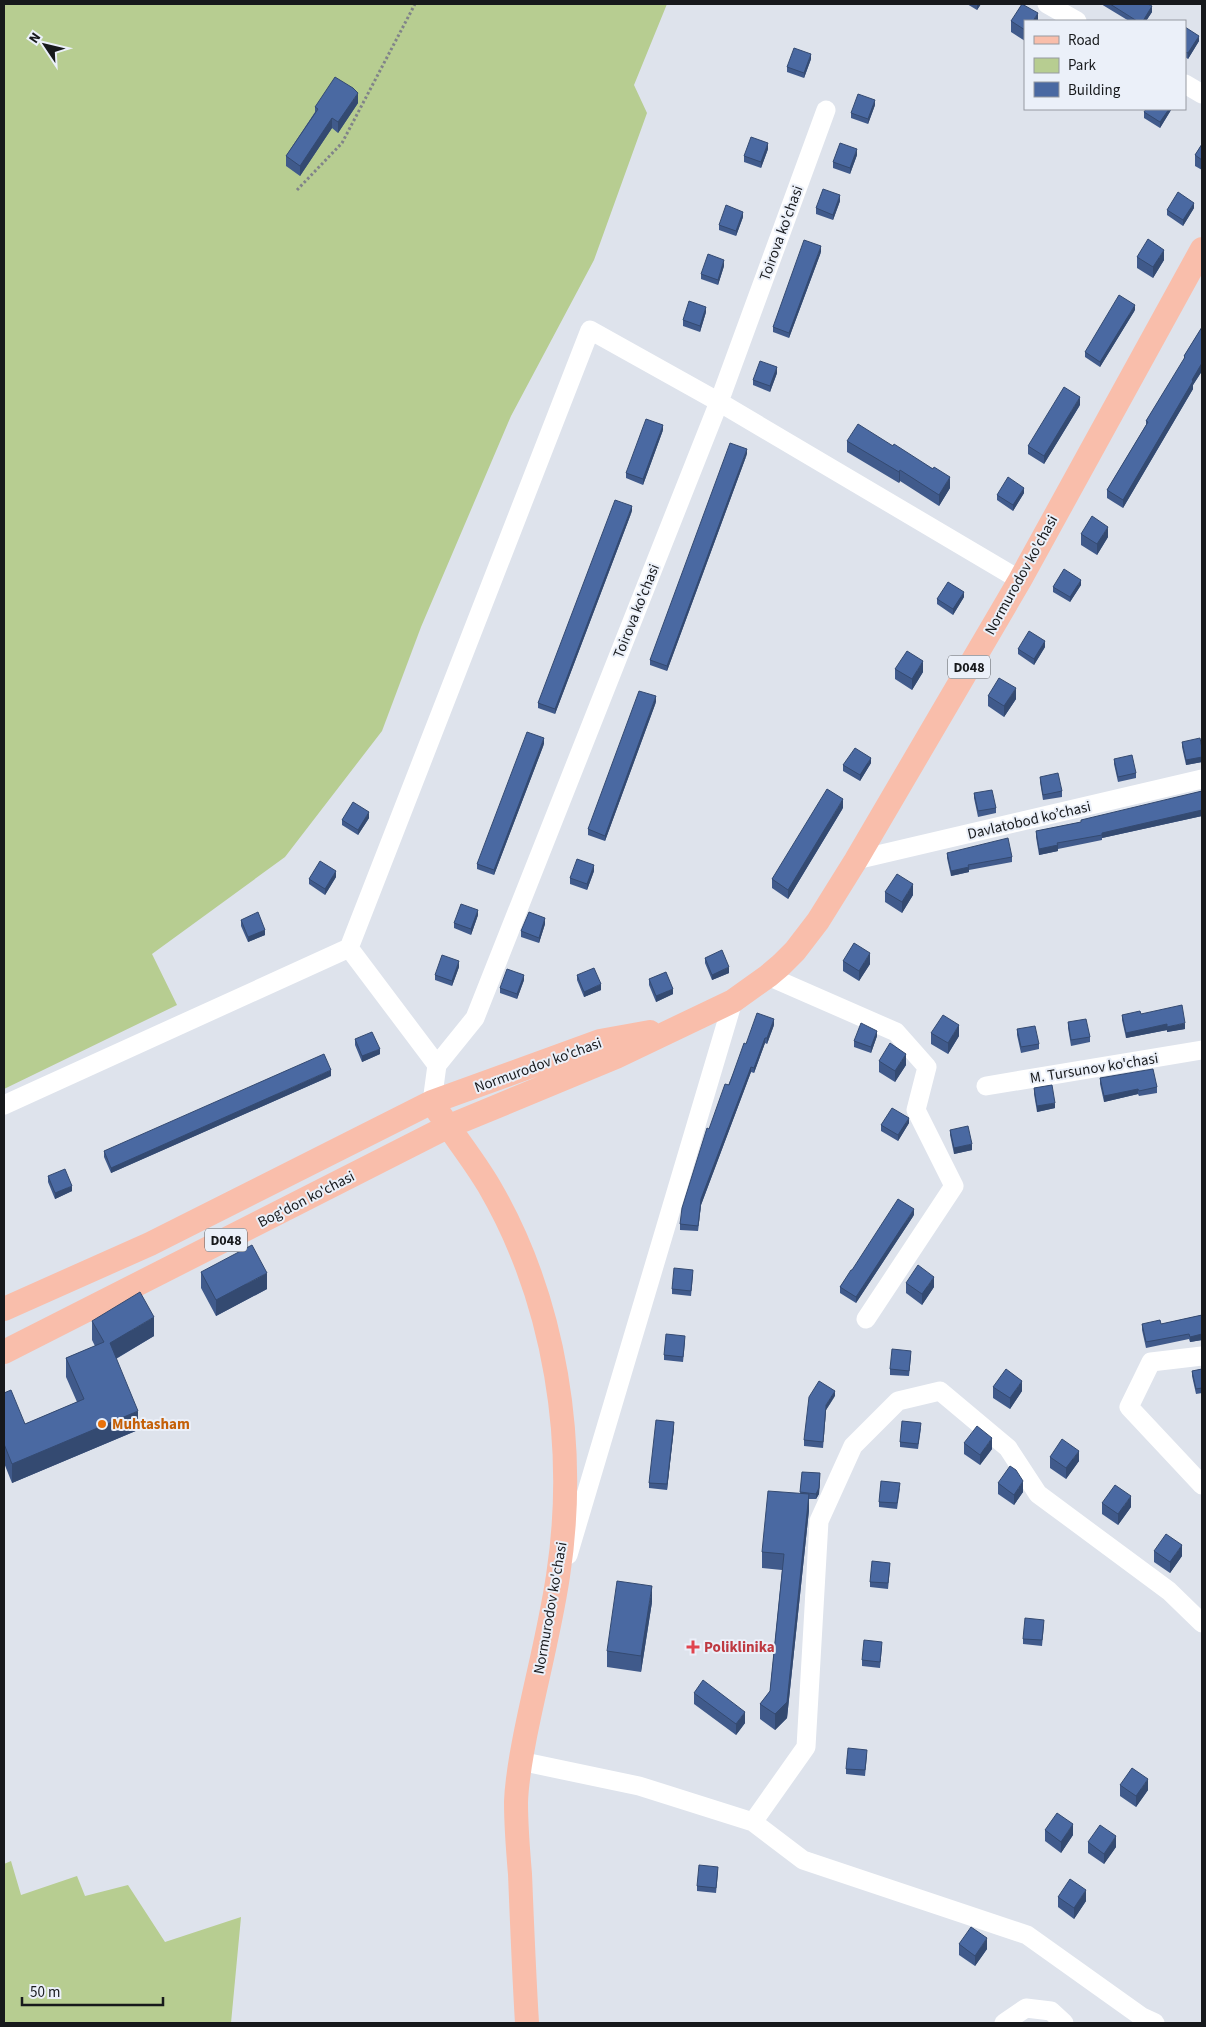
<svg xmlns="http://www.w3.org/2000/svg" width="1206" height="2027" viewBox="0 0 1206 2027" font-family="'Source Sans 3',sans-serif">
<rect width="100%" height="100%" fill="#dee3ec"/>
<!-- green -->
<path fill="#b7cd91" d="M4,4H667L634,85L647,113L594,260L511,416L421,627L382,731L285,857L152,954L177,1005L4,1089Z
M11,1861L21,1895L77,1876L85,1896L128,1885L165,1942L241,1917L231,2023H4V1864Z"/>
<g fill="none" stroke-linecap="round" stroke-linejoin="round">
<!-- path -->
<path stroke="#808389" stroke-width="3" stroke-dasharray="2.5 2.5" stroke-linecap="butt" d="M297,190L342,143L415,4"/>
<!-- minor -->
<path stroke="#fff" stroke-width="19" d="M1047,4L1077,21
M1185,84L1202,94
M856,860L1202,779
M349,948L590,330L719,402L1020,580
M768,976L896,1032L927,1067L916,1110L954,1186L866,1319
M986,1086L1202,1050
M432,1102L437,1065L475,1018L719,402L826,110
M4,1105L349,948L437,1065
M1202,1356L1151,1362L1129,1407L1202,1485
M568,1555L733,1001
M520,1761L639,1786L753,1822L803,1860L1027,1935L1142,2017L1155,2023
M753,1822L806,1747L819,1521L853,1446L898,1401L940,1391L1008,1448L1038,1494L1169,1591L1202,1623
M1004,2023L1026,2008L1051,2011L1064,2023"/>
<!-- major -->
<path stroke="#f9beab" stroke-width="24" d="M432,1102C450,1131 472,1157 489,1186C556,1301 578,1445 558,1576C551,1623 539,1670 529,1717C523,1745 517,1774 516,1802C516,1826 518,1851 520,1874C522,1924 524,1974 527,2023
M4,1309L150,1244L432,1102L600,1041L650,1032
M4,1352L447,1127L616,1057L733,1001L768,976L781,965L795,951L818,921L856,860L1020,580L1202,249"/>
</g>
<!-- wall -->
<path fill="#405a8b" d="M967,4H981L977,10Z
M1101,4H1148L1152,12L1146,21H1129Z
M1011,21H1038H1025V41L1011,32Z
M1185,27L1199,41L1188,59L1185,57Z
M811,59L804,78L787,72V67Z
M358,103L338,133L332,128L300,176L286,166V156L315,112V107Z
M875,105L868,124L851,118V113Z
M1171,109V110L1160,128L1144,118V112Z
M1202,144V170L1195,166V155Z
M768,149L761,168L744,162V156Z
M857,155L850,174L833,168V162Z
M840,201L833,220L816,214V208Z
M1194,208L1183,226L1167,215V210Z
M743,217L736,236L719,230V225Z
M821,252L789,338L773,332V327Z
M1137,257L1164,260L1153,278L1137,268Z
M724,266L718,285L701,279V274Z
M1135,310L1100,367L1085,357V352Z
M706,312L700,332L683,326V320Z
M1202,327V371L1193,385V389L1123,508L1107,498V490L1146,425V421L1184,360V356Z
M777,373L770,392L753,385V380Z
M1080,405L1044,464L1028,454V446Z
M663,430L643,485L626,478V473Z
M847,441L893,446L933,469L950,488L939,506L900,481L899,483L847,452Z
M747,454L667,671L650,665V660Z
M1024,493L1013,511L997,500V495Z
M632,511L555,714L538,708V703Z
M1081,534L1108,537L1097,555L1081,545Z
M1081,585L1070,602L1053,592V587Z
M964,597L953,615L937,604V599Z
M1045,647L1034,665L1018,654V649Z
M895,669L923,672L912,690L895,679Z
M988,696L1016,699L1004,717L988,706Z
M656,702L605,841L588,835V829Z
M1182,742L1202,748V762L1186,765L1182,747Z
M544,744L494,875L477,869V864Z
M1114,759L1136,773V778L1118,782L1114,764Z
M871,763L860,781L843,771V765Z
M1040,777L1062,791V797L1043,800L1040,782Z
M1202,791V816L1102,838V840L1058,849V851L1039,855L1036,837V831L1081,822Z
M974,793L996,808V813L978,817L974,798Z
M843,808L788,899L772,888V879Z
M369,818L358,835L342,825V820Z
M947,853L1012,857V862L969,870V872L951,876L947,858Z
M594,871L587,890L570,884V878Z
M336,877L325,895L309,884V879Z
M885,892L913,895L902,913L885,902Z
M478,915L471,935L454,928V923Z
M241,920L265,935L248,942L241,926Z
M545,924L539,943L521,937V931Z
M705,958L729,973L712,980L705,963Z
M843,961L870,964L859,981L843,971Z
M459,967L452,986L435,980V975Z
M577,975L601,990L584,997L577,980Z
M649,979L673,994L656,1002L649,985Z
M524,980L517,999L500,993V988Z
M1141,1014L1185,1029L1167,1032V1030L1126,1038L1122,1020V1015Z
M1068,1022L1090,1037V1042L1071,1046L1068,1028Z
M774,1025L767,1044L765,1043L754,1073L751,1072L701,1205L698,1231L680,1230V1224L709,1129L746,1044Z
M1017,1029L1039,1044V1049L1021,1053L1017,1035Z
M931,1033L959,1036L948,1054L931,1044Z
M877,1036L871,1053L854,1047V1041Z
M355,1039L380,1054L362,1062L355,1045Z
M879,1061L906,1065L895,1082L879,1072Z
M331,1076L111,1173L104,1157V1151Z
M1100,1078L1157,1087V1093L1139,1096L1138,1094L1104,1102L1100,1084Z
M1034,1088L1055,1108L1037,1112L1034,1094Z
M909,1123L898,1141L881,1131V1125Z
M950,1130L972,1150L954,1154L950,1135Z
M48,1176L72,1191L55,1199L48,1182Z
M914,1215L856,1303L840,1293V1287L852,1270Z
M201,1272L267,1289L216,1316L201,1288Z
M693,1275L691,1296L672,1294V1289Z
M906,1283L934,1287L922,1305L906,1293Z
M1202,1315V1340L1190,1342L1189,1339L1146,1348L1142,1330V1324H1161Z
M92,1321L154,1336L116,1359L138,1430L12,1483L4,1463V1393L25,1424L77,1402L66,1377V1358L95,1346L92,1340Z
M685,1342L683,1362L664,1360V1355Z
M911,1356L909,1376L890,1375V1369Z
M1202,1369V1393L1196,1394L1192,1376V1371Z
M993,1387L1022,1391L1010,1409L993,1398Z
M835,1396L826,1410L823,1448L804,1446V1440Z
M674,1428L667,1490L649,1488V1483Z
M921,1428L918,1449L900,1447V1442Z
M964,1443L992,1449L980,1465L964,1454Z
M1050,1457L1079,1461L1066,1479L1050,1468Z
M802,1472L820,1479L819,1494L816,1499H809V1510L787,1718L775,1730L760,1719V1704L770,1691L782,1570L762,1568V1552L800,1494Z
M998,1483L1023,1492L1014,1505L998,1494Z
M900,1488L897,1509L879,1507V1502Z
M1102,1503L1131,1507L1118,1525L1102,1514Z
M1154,1551L1182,1556L1170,1573L1154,1562Z
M890,1568L888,1589L870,1587V1582Z
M652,1602L641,1672L607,1667V1651Z
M1044,1625L1042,1646L1023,1644V1639Z
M882,1647L880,1668L862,1666V1660Z
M694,1693L745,1723L736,1735L694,1704Z
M867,1755L865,1776L846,1774V1769Z
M1120,1785L1148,1790L1136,1807L1120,1796Z
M1045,1830L1073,1835L1061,1853L1045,1841Z
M1088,1842L1116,1847L1104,1864L1088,1853Z
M718,1872L716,1893L697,1891V1886Z
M1058,1897L1086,1901L1074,1919L1058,1907Z
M959,1944L987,1949L975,1966L959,1955Z"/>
<!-- shaded-wall -->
<path fill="#344a71" d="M977,4H981L977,10Z
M1152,6V12L1146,21H1143Z
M1038,13V21H1033Z
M1199,36V41L1188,59V53Z
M811,54V59L804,78V73Z
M358,93V103L338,133V122Z
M875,100V105L868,124V119Z
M1169,109H1171V110L1160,128V122Z
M332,118V128L300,176V166Z
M768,143V149L761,168V162Z
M857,149V155L850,174V168Z
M840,195V201L833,220V215Z
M1194,203V208L1183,226V220Z
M743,212V217L736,236V231Z
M821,246V252L789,338V333Z
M1164,250V260L1153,278V267Z
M724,260V266L718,285V280Z
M1135,305V310L1100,367V362Z
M706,307V312L700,332V326Z
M1202,363V371L1193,385V389L1123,508V500L1192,380Z
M777,367V373L770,392V386Z
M1080,397V405L1044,464V456Z
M663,425V430L643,485V479Z
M747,449V454L667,671V666Z
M900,470V481L899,483V472Z
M950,477V488L939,506V495Z
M1024,488V493L1013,511V505Z
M632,506V511L555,714V709Z
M1108,527V537L1097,555V544Z
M1081,580V585L1070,602V597Z
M964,592V597L953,615V609Z
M1045,641V647L1034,665V659Z
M923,661V672L912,690V679Z
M1016,688V699L1004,717V706Z
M656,696V702L605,841V836Z
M544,738V744L494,875V870Z
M1202,757V762L1186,765V760Z
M871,758V763L860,781V775Z
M843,799V808L788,899V890Z
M1202,810V816L1102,838V833Z
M369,812V818L358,835V830Z
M1058,845V851L1039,855V849Z
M594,865V871L587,890V884Z
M969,867V872L951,876V871Z
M336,871V877L325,895V889Z
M913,884V895L902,913V902Z
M478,910V915L471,935V929Z
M545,918V924L539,943V938Z
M265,930V935L248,942V937Z
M870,953V964L859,981V971Z
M459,961V967L452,986V981Z
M729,967V973L712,980V975Z
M524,975V980L517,999V994Z
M601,984V990L584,997V992Z
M673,989V994L656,1002V996Z
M774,1019V1025L767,1044V1038Z
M1185,1023V1029L1167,1032V1027Z
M1167,1024V1030L1126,1038V1033Z
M959,1025V1036L948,1054V1043Z
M877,1031V1036L871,1053V1047Z
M765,1038V1043L754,1073V1068Z
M380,1049V1054L362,1062V1056Z
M906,1054V1065L895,1082V1071Z
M751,1067V1072L701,1205L698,1231L701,1199Z
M331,1070V1076L111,1173V1168Z
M1138,1089V1094L1104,1102V1096Z
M1055,1103V1108L1037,1112V1106Z
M909,1118V1123L898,1141V1135Z
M972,1144V1150L954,1154V1148Z
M72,1186V1191L55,1199V1193Z
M914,1209V1215L856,1303V1297Z
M267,1273V1289L216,1316V1300Z
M934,1277V1287L922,1305V1294Z
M154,1317V1336L110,1362V1343Z
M1202,1334V1340L1190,1342V1337Z
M1022,1381V1391L1010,1409V1398Z
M835,1391V1396L826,1410L823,1448L826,1405Z
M138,1411V1430L12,1483V1464Z
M674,1422V1428L667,1490V1484Z
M992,1438V1449L980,1465V1455Z
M1079,1451V1461L1066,1479V1468Z
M820,1473L819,1494L816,1499V1494Z
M1023,1481V1492L1014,1505V1495Z
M809,1494V1510L787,1718L775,1730V1714Z
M1131,1496V1507L1118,1525V1514Z
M1182,1545V1556L1170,1573V1562Z
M652,1586V1602L641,1672V1656Z
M745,1712V1723L736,1735V1724Z
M1148,1779V1790L1136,1807V1796Z
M1073,1824V1835L1061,1853V1842Z
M1116,1836V1847L1104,1864V1854Z
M1086,1890V1901L1074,1919V1908Z
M987,1938V1949L975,1966V1956Z"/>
<!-- building -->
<path fill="#4a69a2" stroke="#344a71" d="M1022,4L1038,13L1033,21H1025V30L1011,21Z
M1110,4H1148L1152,6L1143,21H1137Z
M1185,27L1199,36L1188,53L1185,52Z
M794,48L811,54L804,73L787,67Z
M335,77L353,88L358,93L338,122L332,118L300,166L286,156L318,109L315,107Z
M858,94L875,100L868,119L851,113Z
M1146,109H1169L1160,122L1144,112Z
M751,137L768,143L761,162L744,156Z
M840,143L857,149L850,168L833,162Z
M1202,144V160L1195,155Z
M823,189L840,195L833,215L816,208Z
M1178,192L1194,203L1183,220L1167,210Z
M726,205L743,212L736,231L719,225Z
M1148,239L1164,250L1153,267L1137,257Z
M804,240L821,246L789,333L773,327Z
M708,254L724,260L718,280L701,274Z
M1119,295L1135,305L1100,362L1085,352Z
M689,301L706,307L700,326L683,320Z
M1202,327V363L1192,380L1193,381L1123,500L1107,490L1148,422L1146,421L1185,357L1184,356Z
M760,361L777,367L770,386L753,380Z
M1064,387L1080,397L1044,456L1028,446Z
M646,419L663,425L643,479L626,473Z
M858,424L893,446L894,444L933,469L934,467L950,477L939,495L900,470L899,472L847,441Z
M730,443L747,449L667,666L650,660Z
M1008,477L1024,488L1013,505L997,495Z
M615,500L632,506L555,709L538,703Z
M1092,516L1108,527L1097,544L1081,534Z
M1064,569L1081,580L1070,597L1053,587Z
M948,582L964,592L953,609L937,599Z
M1029,631L1045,641L1034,659L1018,649Z
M907,651L923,661L912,679L895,669Z
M999,678L1016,688L1004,706L988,696Z
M639,691L656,696L605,836L588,829Z
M527,732L544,738L494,870L477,864Z
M1200,738L1202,748V757L1186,760L1182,742Z
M855,748L871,758L860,775L843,765Z
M1132,755L1136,773L1118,777L1114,759Z
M1058,773L1062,791L1043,795L1040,777Z
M827,789L843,799L788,890L772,879Z
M992,790L996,808L978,811L974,793Z
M1202,791V810L1102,833V835L1057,843L1058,845L1039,849L1036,831L1081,822V820Z
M353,802L369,812L358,830L342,820Z
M1008,838L1012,857L968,865L969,867L951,871L947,853Z
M577,859L594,865L587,884L570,878Z
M320,861L336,871L325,889L309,879Z
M897,874L913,884L902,902L885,892Z
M461,904L478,910L471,929L454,923Z
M258,912L265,930L248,937L241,920Z
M529,912L545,918L539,938L521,931Z
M854,943L870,953L859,971L843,961Z
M722,950L729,967L712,975L705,958Z
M442,955L459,961L452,981L435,975Z
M594,968L601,984L584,992L577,975Z
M507,969L524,975L517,994L500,988Z
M666,972L673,989L656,996L649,979Z
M1182,1005L1185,1023L1167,1027V1024L1126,1033L1122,1015L1140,1011L1141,1014Z
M757,1013L774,1019L767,1038H765L754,1068L751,1067L701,1199L698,1226L680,1224L682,1208L707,1128L709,1129L725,1084L729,1085L744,1043L746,1044Z
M943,1015L959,1025L948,1043L931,1033Z
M1086,1019L1090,1037L1071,1040L1068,1022Z
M861,1023L877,1031L871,1047L854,1041Z
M1035,1026L1039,1044L1021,1047L1017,1029Z
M372,1032L380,1049L362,1056L355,1039Z
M890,1043L906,1054L895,1071L879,1061Z
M324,1054L331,1070L111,1168L104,1151Z
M1153,1069L1157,1087L1139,1091L1138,1089L1104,1096L1100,1078Z
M1052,1085L1055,1103L1037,1106L1034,1088Z
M892,1108L909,1118L898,1135L881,1125Z
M968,1126L972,1144L954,1148L950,1130Z
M65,1169L72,1186L55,1193L48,1176Z
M898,1199L914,1209L856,1297L840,1287L851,1270H852Z
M252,1245L267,1273L216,1300L201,1272Z
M918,1265L934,1277L922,1294L906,1283Z
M674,1268L693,1270L691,1291L672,1289Z
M140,1292L154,1317L110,1343L138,1411L12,1464L4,1444V1393L11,1390L25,1424L84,1399L66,1358L104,1342L92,1321Z
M1202,1315V1334L1190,1337L1189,1334L1146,1342L1142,1324L1160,1320L1161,1324Z
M666,1334L685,1336L683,1357L664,1355Z
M892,1349L911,1351L909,1371L890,1369Z
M1006,1369L1022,1381L1010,1398L993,1387Z
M1202,1369V1388L1196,1389L1192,1371Z
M819,1381L835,1391L826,1405L823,1442L804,1440L809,1397Z
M656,1420L674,1422L667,1484L649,1483Z
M902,1421L921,1423L918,1444L900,1442Z
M977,1426L992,1438L980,1455L964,1443Z
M1062,1439L1079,1451L1066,1468L1050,1457Z
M1010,1466L1016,1470L1023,1481L1014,1495L998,1483Z
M802,1472L820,1473L819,1488L816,1494L800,1492Z
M881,1481L900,1483L897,1503L879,1502Z
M1115,1485L1131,1496L1118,1514L1102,1503Z
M768,1491L809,1494L787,1702L775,1714L760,1704L770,1691L784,1554L762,1552Z
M1166,1534L1182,1545L1170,1562L1154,1551Z
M872,1561L890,1563L888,1583L870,1582Z
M617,1581L652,1586L641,1656L607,1651Z
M1025,1618L1044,1620L1042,1640L1023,1639Z
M864,1640L882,1642L880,1662L862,1660Z
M703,1680L745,1712L736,1724L694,1693Z
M848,1748L867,1750L865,1770L846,1769Z
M1132,1768L1148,1779L1136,1796L1120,1785Z
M1057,1813L1073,1824L1061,1842L1045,1830Z
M1100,1825L1116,1836L1104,1854L1088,1842Z
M699,1865L718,1867L716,1888L697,1886Z
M1070,1879L1086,1890L1074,1908L1058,1897Z
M971,1927L987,1938L975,1956L959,1944Z"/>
<!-- markers -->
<circle fill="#e8710a" stroke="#ebf0f9" stroke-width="2" cx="102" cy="1424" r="5"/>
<path fill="#e0444e" stroke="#ebf0f9" stroke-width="2" d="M690.5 1639.5h5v5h5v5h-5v5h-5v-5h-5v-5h5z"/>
<g text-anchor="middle" stroke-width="4" stroke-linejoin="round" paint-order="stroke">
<!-- shield labels -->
<g fill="#ebf0f9" stroke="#575a5e" stroke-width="1">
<rect x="948" y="655.5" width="42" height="23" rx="4"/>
<rect x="205" y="1228.5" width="42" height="23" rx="4"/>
</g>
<g font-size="14" font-weight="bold" fill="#17191c">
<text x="969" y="672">D048</text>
<text x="226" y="1245">D048</text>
</g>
<!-- street labels -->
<g font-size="15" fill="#17191c" stroke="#ebf0f9">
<text transform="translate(781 233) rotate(-70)" y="5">Toirova ko'chasi</text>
<text transform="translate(1021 575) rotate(-61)" y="5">Normurodov ko'chasi</text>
<text transform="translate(636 611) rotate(-68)" y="5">Toirova ko'chasi</text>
<text transform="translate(1029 820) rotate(-13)" y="5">Davlatobod ko’chasi</text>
<text transform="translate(538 1065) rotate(-20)" y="5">Normurodov ko'chasi</text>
<text transform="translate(1094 1068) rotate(-9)" y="5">M. Tursunov ko'chasi</text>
<text transform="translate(306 1199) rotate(-27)" y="5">Bog'don ko'chasi</text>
<text transform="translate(550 1608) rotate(-80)" y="5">Normurodov ko'chasi</text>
</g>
<!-- food labels -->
<g font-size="15" font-weight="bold" fill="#c56008" stroke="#ebf0f9" text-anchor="start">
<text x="112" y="1429">Muhtasham</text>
</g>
<!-- health labels -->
<g font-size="15" font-weight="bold" fill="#be3a42" stroke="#ebf0f9" text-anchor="start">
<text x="704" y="1652">Poliklinika</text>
</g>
</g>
<!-- border -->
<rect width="1206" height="2027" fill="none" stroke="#17191c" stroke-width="10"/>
<!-- legend -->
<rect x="1024" y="20" width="162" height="90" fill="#ebf0f9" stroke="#969aa1"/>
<rect x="1034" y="36" width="25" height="8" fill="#f9beab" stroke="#969aa1"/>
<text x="1068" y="45" font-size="15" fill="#17191c">Road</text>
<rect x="1034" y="58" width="25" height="15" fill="#b7cd91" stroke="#969aa1"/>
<text x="1068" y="70" font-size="15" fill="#17191c">Park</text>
<rect x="1034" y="82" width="25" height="15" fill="#4a69a2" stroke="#969aa1"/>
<text x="1068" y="95" font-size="15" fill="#17191c">Building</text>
<!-- north arrow -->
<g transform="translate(45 45) rotate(305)" stroke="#ebf0f9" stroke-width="4" paint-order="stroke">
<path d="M0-4L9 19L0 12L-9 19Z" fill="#17191c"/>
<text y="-8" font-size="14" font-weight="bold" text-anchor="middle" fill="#17191c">N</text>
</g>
<!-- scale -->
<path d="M22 1997v8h141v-8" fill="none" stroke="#17191c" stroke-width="2.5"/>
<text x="30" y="1997" font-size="15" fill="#17191c" stroke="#ebf0f9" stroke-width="4" paint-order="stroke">50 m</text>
</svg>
